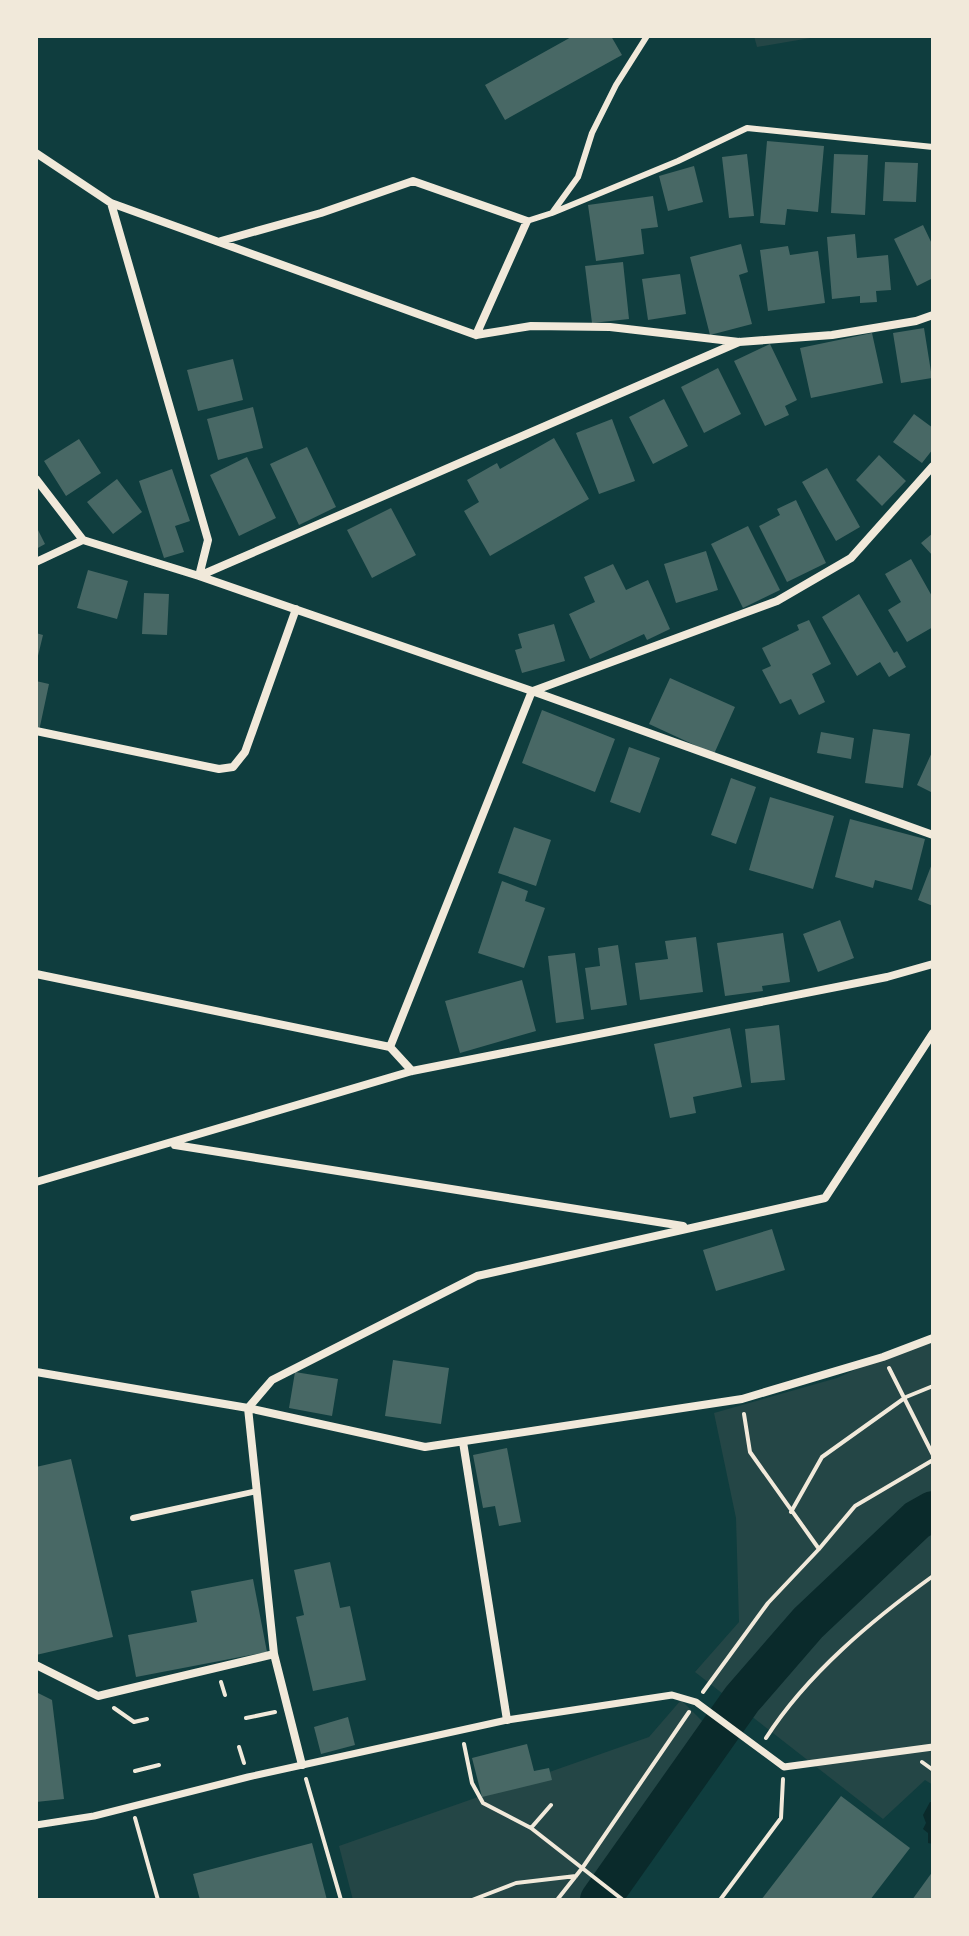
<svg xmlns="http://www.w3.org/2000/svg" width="969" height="1936" viewBox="0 0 969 1936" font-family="Ubuntu,sans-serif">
<rect width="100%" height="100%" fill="#0f3d3e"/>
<!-- green -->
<path fill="#244646" d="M754,36H822L757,47Z
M933,1338V1785L925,1780L883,1819L695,1672L739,1622L736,1518L714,1413L837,1378L883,1357Z
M681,1700L709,1728L591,1900H353L339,1846L649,1737Z"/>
<!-- water -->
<path fill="#0a2a2b" d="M930,1802H933V1844L928,1843V1833L923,1829L926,1823L923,1815Z"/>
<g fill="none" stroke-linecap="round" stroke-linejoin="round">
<!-- river -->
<path stroke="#0a2a2b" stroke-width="40" d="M600,1900L742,1699L808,1623L917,1520L933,1511"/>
</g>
<!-- building -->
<path fill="#486865" d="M573,36H611L622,55L505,120L485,85Z
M767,141L824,146L818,212L787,209L785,225L760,223Z
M747,154L754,216L729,218L722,157Z
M834,154L868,155L865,215L831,213Z
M885,162L918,163L916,202L883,201Z
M694,166L703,202L668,211L659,176Z
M653,196L658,227L641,229L644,254L596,261L588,205Z
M923,225L933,246V278L917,286L894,239Z
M855,234L857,258L888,255L891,290L876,291L877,302L860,303V296L832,299L827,237Z
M741,244L748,272L739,275L752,324L710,335L690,257Z
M788,246L790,255L818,251L825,303L768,311L760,250Z
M623,262L629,319L592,323L585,266Z
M680,274L686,314L648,320L642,279Z
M924,328L932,378L901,383L893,333Z
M872,333L883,383L811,398L800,348Z
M770,344L797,400L785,406L789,415L765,426L734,361Z
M233,359L243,400L198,411L187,370Z
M718,368L741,414L704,433L681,387Z
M664,399L688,446L653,464L629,417Z
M253,407L263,448L218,460L207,419Z
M914,414L933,428V449L922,463L893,442Z
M612,419L635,481L599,494L576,433Z
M554,438L589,499L490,556L464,511L479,502L467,480L497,463L500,469Z
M79,439L101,473L66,496L44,461Z
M307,447L336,507L299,525L270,464Z
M879,455L906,481L882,506L856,480Z
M247,457L276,518L239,536L210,475Z
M827,468L860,527L836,541L802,482Z
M172,469L190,521L175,526L184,552L164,558L139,481Z
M117,479L142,512L113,534L87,502Z
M796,500L826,563L787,582L759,526L780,515L777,509Z
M391,508L416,555L372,578L347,530Z
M36,526L45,544L36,549Z
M748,526L780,590L743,608L711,544Z
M933,533V556L921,543Z
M706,551L718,590L676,603L664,564Z
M911,559L933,598V627L907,642L888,610L901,602L885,574Z
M613,564L626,590L648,580L670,629L647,640L644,634L590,659L569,614L595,602L584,577Z
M88,570L128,581L117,619L77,608Z
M144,593L169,594L167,635L142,634Z
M859,594L894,653L897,651L906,667L889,677L880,662L857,676L822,617Z
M809,620L831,664L812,674L825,702L799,715L791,699L780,704L762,670L771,666L762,648L799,630L797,625Z
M554,624L565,661L522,673L515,650L522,648L518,634Z
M36,633L43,635L37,660L36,659Z
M670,678L735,707L714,754L649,724Z
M36,681L49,684L39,731L36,730Z
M542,710L615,739L595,792L522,763Z
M873,729L910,734L903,788L865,783Z
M821,732L854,738L851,759L817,753Z
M629,747L660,758L640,813L610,802Z
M933,750V793L917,785Z
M731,778L756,787L736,844L711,835Z
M770,797L834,816L813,889L749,870Z
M850,819L925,839L912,890L875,880L873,888L835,877Z
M514,827L551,840L536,886L498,873Z
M933,861V906L918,900Z
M502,881L528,891L525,901L545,908L524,968L478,953Z
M840,920L854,958L818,972L803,934Z
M783,933L790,982L762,986L763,991L725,996L717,943Z
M696,937L703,992L640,1000L635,963L668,959L665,941Z
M618,945L627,1005L591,1010L585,968L600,966L598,948Z
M575,953L584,1019L556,1023L548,956Z
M522,980L536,1031L460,1053L445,1001Z
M779,1025L785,1080L751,1083L745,1029Z
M730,1028L742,1087L693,1097L696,1113L670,1118L654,1044Z
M772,1229L785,1270L716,1291L703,1250Z
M393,1360L449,1368L441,1424L385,1416Z
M295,1372L338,1379L332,1416L289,1408Z
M507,1448L521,1522L499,1526L495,1506L483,1508L473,1455Z
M71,1459L113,1637L36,1655V1467Z
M330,1562L340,1608L350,1606L366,1680L313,1691L296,1617L304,1615L294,1570Z
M253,1579L267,1652L136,1677L128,1635L197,1622L191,1591Z
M36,1692L52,1700L64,1799L36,1802Z
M348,1717L355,1745L321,1754L314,1727Z
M527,1744L534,1771L549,1768L552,1780L482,1797L472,1758Z
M841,1796L910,1848L870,1900H761Z
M312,1843L327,1900H200L193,1874Z
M933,1871V1900H912Z"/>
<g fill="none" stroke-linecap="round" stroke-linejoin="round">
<!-- path -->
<path stroke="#f1e9da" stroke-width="4" d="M889,1368L933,1455
M744,1414L750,1452L819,1549
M791,1512L822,1457L906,1397L933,1386
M221,1682L225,1695
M703,1692L768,1603L819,1549L855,1506L933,1460
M114,1708L134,1722L147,1719
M246,1718L275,1712
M766,1738C807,1674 872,1620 933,1576
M464,1744L472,1783L483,1803L531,1828L623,1900
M239,1747L244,1763
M922,1762L933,1770
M135,1771L159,1765
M306,1779L341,1900
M135,1818L158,1900
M531,1828L551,1805
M472,1900L516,1883L576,1876
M557,1900L583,1867L689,1712
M720,1900L781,1818L783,1779"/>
<!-- service -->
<path stroke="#f1e9da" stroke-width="6" d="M552,213L678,161L747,128L933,147
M527,221L552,213L578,177L592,133L616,85L647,36
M133,1518L257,1491"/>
<!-- pedestrian -->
<path stroke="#f1e9da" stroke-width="7" d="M36,1825L94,1816L248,1777L507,1720L672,1695L696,1702L784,1767L933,1747"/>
<!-- minor -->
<path stroke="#f1e9da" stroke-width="8" d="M36,153L111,203L476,335L531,326L610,327L739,342L832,335L916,321L933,315
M221,241L321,213L413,181L527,221L476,335
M739,342L199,576L532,691L933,835
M36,479L83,540
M83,540L199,576L208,540L111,203
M36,562L83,540
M533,691L777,601L851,558L933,466
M36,731L219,769L233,767L245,752L296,609
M36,974L390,1047L412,1071
M390,1047L532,691
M175,1145L683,1226
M36,1182L412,1071L887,977L933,964
M36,1372L248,1408L425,1447L742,1399L883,1357L933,1338
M463,1442L507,1720
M36,1665L98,1696L274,1654
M302,1765L274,1654L248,1408L272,1380L477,1276L825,1198L933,1033"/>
</g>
<!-- border -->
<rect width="969" height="1936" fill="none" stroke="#f1e9da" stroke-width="76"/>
</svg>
